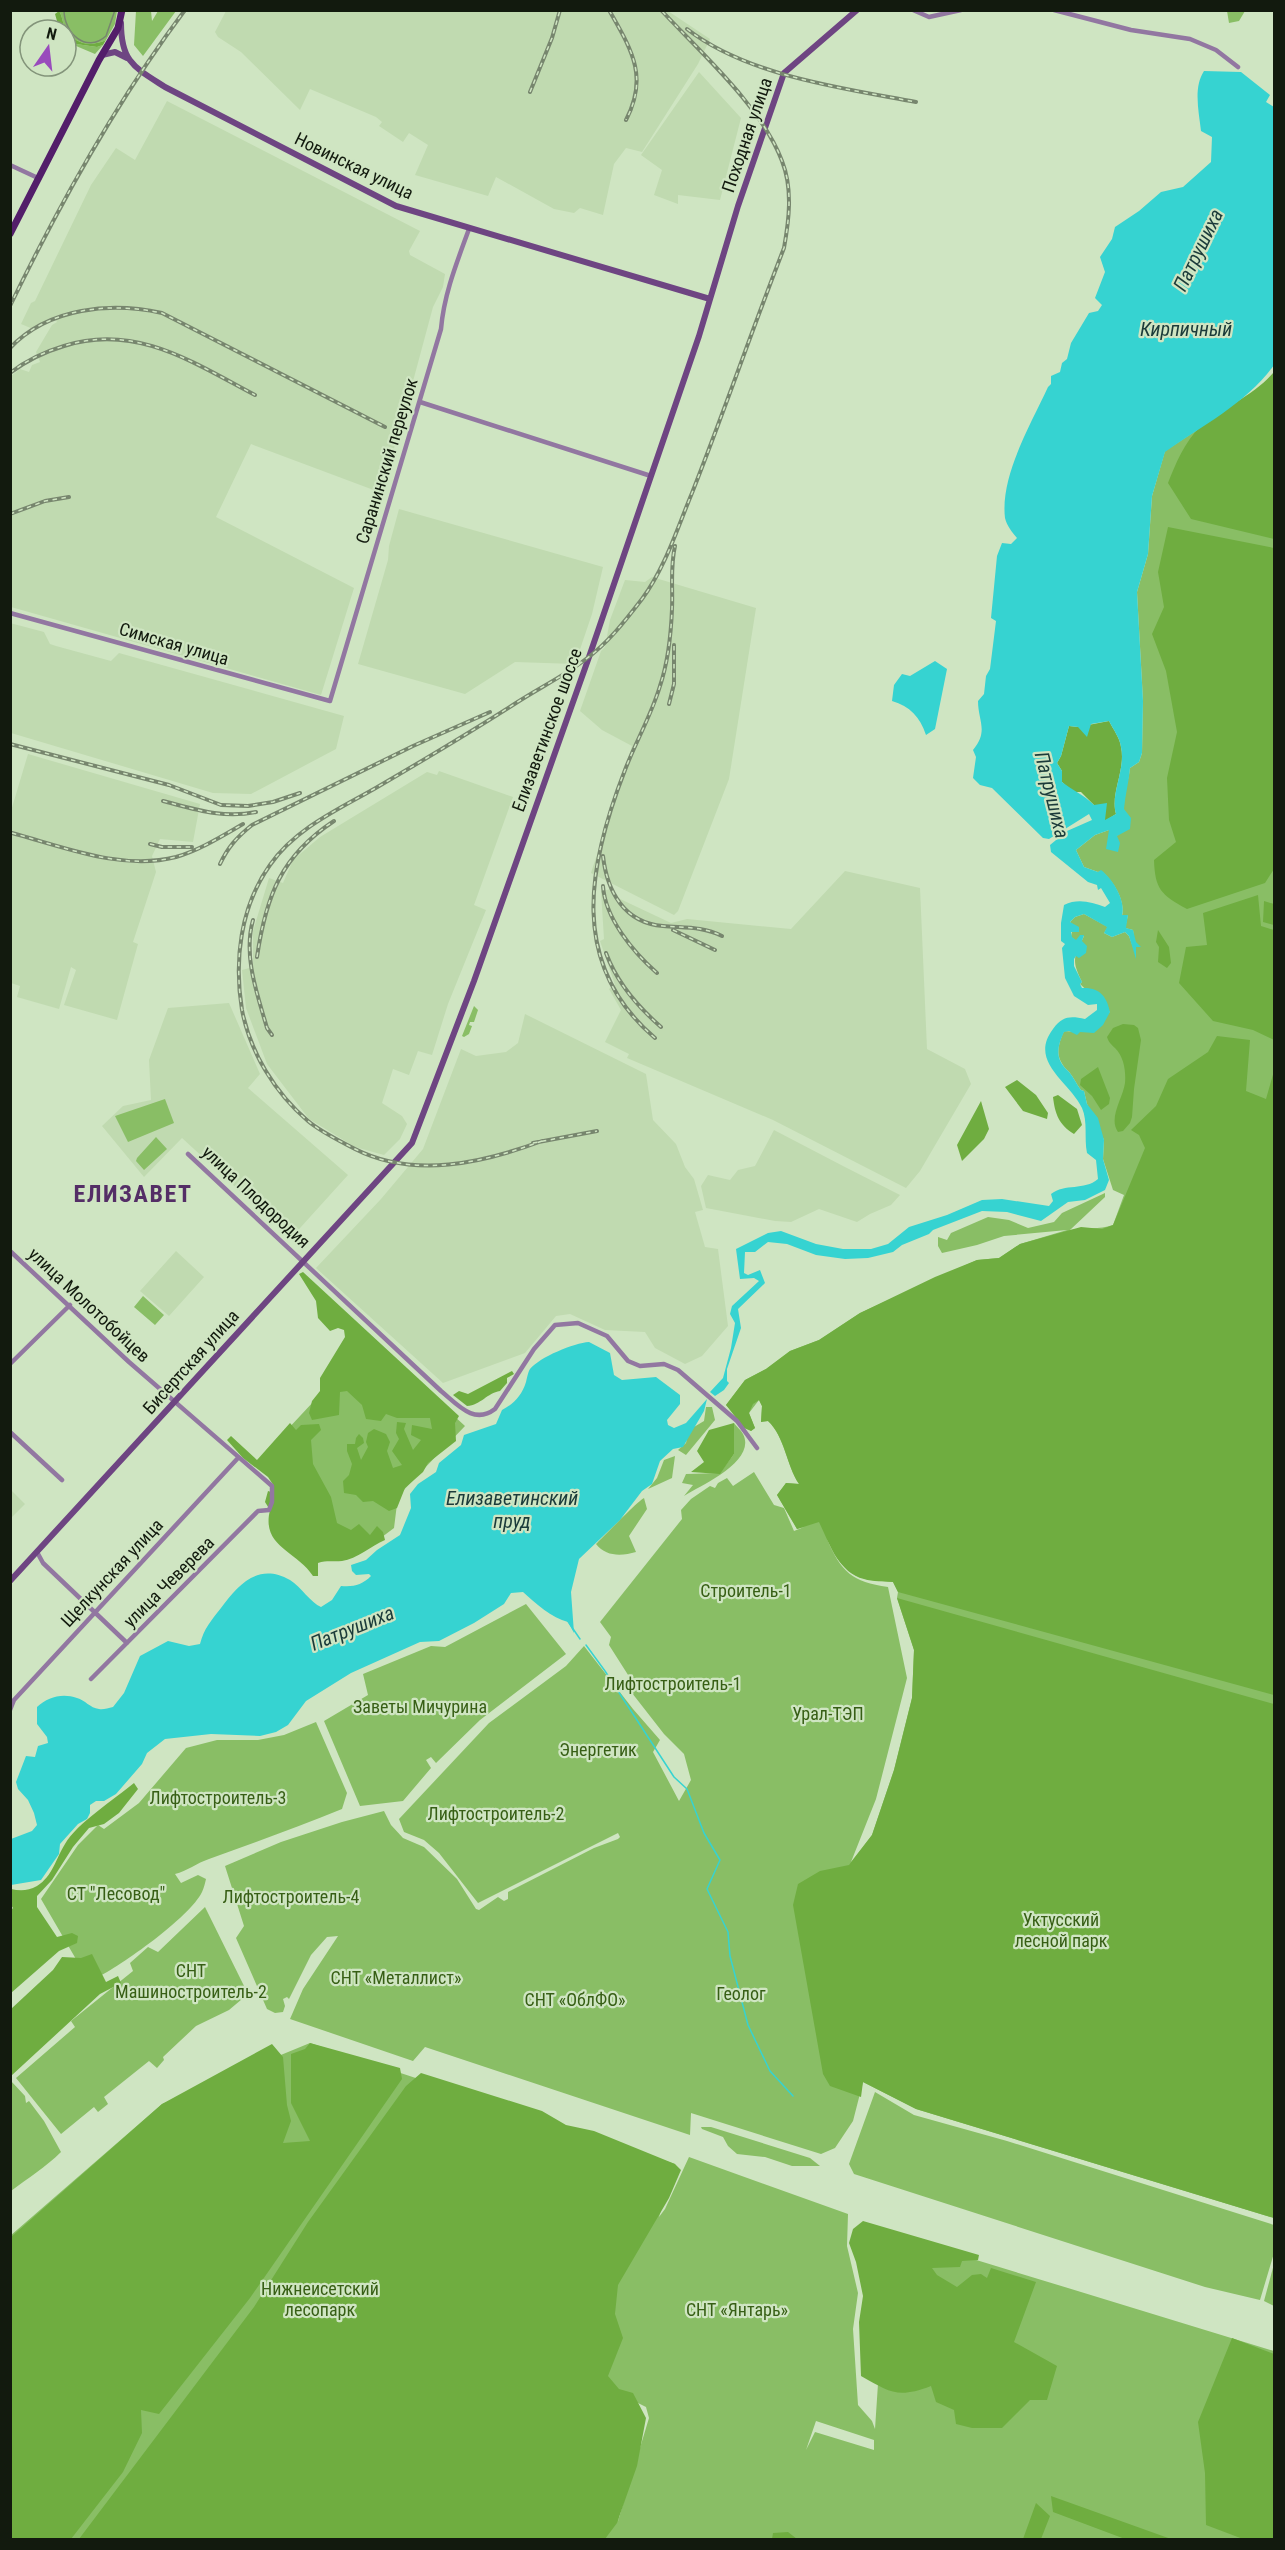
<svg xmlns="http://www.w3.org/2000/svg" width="1285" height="2550" viewBox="0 0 1285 2550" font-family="'Roboto Condensed',sans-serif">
<rect width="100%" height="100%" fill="#cfe5c2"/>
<!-- built -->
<path fill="#c0dab0" d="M226,11H668L710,39L698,64L642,152L626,148L614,164L603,215L580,208L574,213L554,209L496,177L488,196L415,175L428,145L409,133L403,142L379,126L382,122L376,117L310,89L300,110L241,52L218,37L215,32Z
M699,72L741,118L720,200L678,195V204L654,195L662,170L641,155Z
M167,101L420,231L409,251L410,255L445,274L443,287L433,307L398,437L379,492L251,444L216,517L354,588L321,695L11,607V376L20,369L29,372L32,365L40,362L36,352L52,325L57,322L54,317L33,329L21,324L31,303L35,301L91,185L116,148L135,160Z
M399,509L603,567L592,614L575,664L515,662L465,694L358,664L388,560L389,546Z
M652,577L756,608L729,779L678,911L674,915L591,873L632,746L602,730L580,711L601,651L605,647L610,620L625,580L645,582Z
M10,623L44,632L50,644L56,646L111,661L119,653L344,716L336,749L251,794L213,793L11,733Z
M28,754L200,804L193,842L160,839L152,856L156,872L133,942L138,944L117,1020L64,1005L76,970L71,967L59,1009L17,997L20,986L11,983V811Z
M439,771L513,797L474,905L486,910L448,1004L432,1055L418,1051L409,1075L393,1069L382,1103L402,1116L407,1124L400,1139L384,1155L355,1147L309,1119L267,1064L246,1008L242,970L253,967V931L269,878L283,883L293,860L320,837L427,772L437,775Z
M845,871L920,888L927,1049L965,1069L971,1084L920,1171L906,1188L773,1120L627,1058L629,1054L605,1042L621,1010L609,989L615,985L600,941L604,939L601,891L612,889L618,898L671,923L687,919L791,929Z
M229,1003L260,1074L248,1088L348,1175L291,1238L182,1138L144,1177L102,1126L123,1106L151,1100L149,1060L168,1008Z
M525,1014L646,1074L653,1120L676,1144L685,1167L694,1179L703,1210L695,1212L705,1247L718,1249L728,1326L702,1356L685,1364L655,1348L645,1332L605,1330L570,1314L556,1316L525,1353L443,1383L316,1268L381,1199L423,1149L461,1049L476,1056L506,1052L518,1043Z
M774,1130L843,1166L900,1195L891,1205L870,1214L857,1222L819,1209L791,1222L775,1221L706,1208L701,1186L708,1175L730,1180L738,1170L755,1166Z
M176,1251L204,1277L169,1316L140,1291Z
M11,1490L25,1504L11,1518H10Z"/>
<!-- green -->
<path fill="#89be65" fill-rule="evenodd" d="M59,11H117L115,24L106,40C91,47 75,45 66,29C62,23 63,17 59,11Z
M136,11H151L152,21L158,11H176L143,56L134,45Z
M1227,11V10L1245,11L1239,21L1229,23Z
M69,43L97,47L103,45L95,54Z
M1274,372V2218L916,2109L863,2082L853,2121L835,2148L821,2154L691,2113L690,2135L425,2047L413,2061L290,2019L303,1989L338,1936L327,1937L311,1955L289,1999L287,1997L283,1999L285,2006L283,2012L275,2013L267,2009L236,1938L244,1926L225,1866L281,1842L342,1822L384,1811L391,1825L403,1838L424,1847L457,1879L476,1909L479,1910L498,1897L504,1901L508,1899V1892L594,1848L618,1839L620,1837L618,1833L478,1903L439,1853L424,1840L404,1832L399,1819L489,1723L566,1666L584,1646L633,1709L660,1740L653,1752L679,1801L691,1780L684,1754L664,1734L632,1693L630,1678L609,1645L611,1637L600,1622L682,1519L681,1510L691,1499L710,1486L715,1488L718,1483L727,1478L733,1486L754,1472L774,1505L784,1508L794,1531L804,1527L797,1529L777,1495L786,1483L799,1484C786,1464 785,1437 768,1421L761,1422L762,1406L759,1400L749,1413L755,1428L751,1431L726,1405L745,1380L766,1369L790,1351L819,1340L860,1313L977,1260L999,1258L1020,1244L1067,1230L1004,1236L977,1245L942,1253L938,1246V1237L947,1240L951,1233L988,1217L1009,1220L1028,1228L1054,1222L1062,1213L1105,1193V1197L1070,1230C1085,1227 1099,1230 1113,1225L1124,1195L1113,1190L1103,1159L1104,1140L1087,1104L1084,1091L1081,1090C1076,1084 1073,1075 1067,1070C1055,1057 1057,1047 1064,1031L1080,1032L1110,1012L1080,984L1082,982C1071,959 1074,958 1084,936L1076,941L1071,937L1073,926L1070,922L1075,917L1084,914L1108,927L1104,933L1112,937L1125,932L1129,936L1136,955L1133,930L1125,928L1128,915L1122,916C1126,901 1113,880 1101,871L1098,872L1084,867L1076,850L1095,835L1109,830L1117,836C1121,821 1122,807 1125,792C1127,783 1129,777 1130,768L1139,762L1142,753L1143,701L1137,592L1148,554L1152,496L1165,451L1261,388ZM827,1539C830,1543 832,1550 835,1555C851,1580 866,1580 893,1582L898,1592L897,1598L914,1650L912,1698L894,1770L872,1835L851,1862L876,1799L907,1678L888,1587C852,1582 841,1572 827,1539Z
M474,1006L478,1010L474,1022H470L469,1025L472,1026L469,1034L464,1037L462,1036Z
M165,1099L174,1123L128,1142L115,1116Z
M156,1137L167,1149L144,1170L136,1161L137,1158Z
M143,1296L164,1315L155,1325L134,1307Z
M371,1340L465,1426L398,1496L394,1528L358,1555L347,1556L258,1461Z
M706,1407H712L715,1420L686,1455L678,1450L686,1443L689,1430L704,1421Z
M734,1423C736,1426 741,1430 743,1434C757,1461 702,1485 684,1496L693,1485L682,1483L686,1474L720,1473L734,1454Z
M675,1456L672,1478L648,1489L657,1478L664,1460Z
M644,1498L647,1509L629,1536L636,1552C622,1556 606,1557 596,1544C603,1537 639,1500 644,1498Z
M526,1604L566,1654L480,1720L436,1763L431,1757L426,1760L431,1768L403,1801L360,1806L324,1721L368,1695L363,1674L431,1646L445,1647Z
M316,1722L347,1793L342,1809C298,1827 253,1843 209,1859C197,1863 187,1871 175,1874L181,1883L198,1875L206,1879C205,1883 204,1888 202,1892C190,1917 121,1966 96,1978L80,1966L41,1899L78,1845L98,1825L104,1829L139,1803L186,1748L217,1740H258L284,1735Z
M205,1907L248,1994L229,2010L196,2026L163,2057L164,2060L157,2068L149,2061L104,2097L108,2104L98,2112L94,2107L61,2134L16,2078L75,2027L71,2021L133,1971L130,1963L148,1947L158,1952Z
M310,2043L675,2164L659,2217L665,2209L689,2157L848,2214L847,2246L858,2293L853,2329L858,2405L872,2421L875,2429L888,2233L1274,2351V2539H11L10,2236L162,2104ZM634,2401L646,2407L649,2418L618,2521ZM816,2421L874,2440V2450L815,2432L806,2450Z
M11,2081L25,2096L26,2103L29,2101L44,2121L61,2152C46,2167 28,2178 11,2191Z
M875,2092L914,2115L1007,2141L1274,2225V2253L1260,2300L1205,2287L854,2174L849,2164Z
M701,2127H711L810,2158L820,2166H792L765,2157L737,2154L728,2146L723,2137L702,2129Z
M1274,2264V2306L1264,2301Z"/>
<!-- forest -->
<path fill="#6fad40" d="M59,11C63,17 62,23 66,29C75,45 91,47 106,40L103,45L97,47L69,43L66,38V30L59,28L55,14Z
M1274,372V539L1191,519L1168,483C1175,465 1185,441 1200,427C1225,406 1252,397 1274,372Z
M1168,527L1274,548V869L1265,883L1187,909C1161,895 1155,889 1154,860L1176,842L1169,820L1167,778L1177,732L1166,671L1152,634L1164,607L1158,572Z
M1109,721C1113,729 1120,738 1121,747C1126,770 1110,793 1116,814L1105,821L1094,805L1081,792H1073L1062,782V771L1057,763L1061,756L1069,726L1078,727Z
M1258,895L1261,926L1274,930V1040L1253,1030L1213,1021L1179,983L1186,947L1207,945L1203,913Z
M1264,901L1274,904V925L1263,922Z
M1158,930L1169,947L1171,963L1167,968L1158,962L1159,947L1156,942Z
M1123,1024L1134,1025L1138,1028L1141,1040L1134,1089L1132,1117L1130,1123L1123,1131L1118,1132C1108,1118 1123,1098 1125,1083C1126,1071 1124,1057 1115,1048C1111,1044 1109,1043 1107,1037L1113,1028Z
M1217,1036L1250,1040L1246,1091L1266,1099L1274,1071V1695L898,1592L893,1582C884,1581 873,1582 864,1579C839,1573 829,1543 819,1522L797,1529L777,1495L786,1483L799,1484C786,1464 785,1437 768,1421L761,1422L762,1406L759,1400L753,1404L749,1413L755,1428L751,1431L744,1428L726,1405L745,1380L766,1369L790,1351L819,1340L860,1313L935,1277L977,1260L999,1258L1020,1244L1081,1227L1102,1229L1113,1225L1145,1148L1139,1135L1131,1130L1156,1106L1168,1079L1208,1052Z
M1098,1067L1110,1098L1109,1104L1101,1110L1092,1096L1080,1085L1081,1079Z
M1017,1080L1036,1095L1048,1113L1047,1119L1023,1111L1005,1087Z
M1058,1095L1077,1109L1082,1125L1074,1134C1059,1125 1055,1114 1053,1097Z
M981,1101L989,1129L984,1139L962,1161L957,1145Z
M303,1272L459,1416L455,1423L456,1441L428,1463L423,1472L405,1488L397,1508L389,1511L373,1501L363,1502L356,1495L344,1493L343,1481L349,1475L352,1464L347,1451V1444H355L356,1438L359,1434L363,1438L364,1443L357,1448L361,1460L368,1447L366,1442L368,1433L374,1429L386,1434L390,1442L387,1451L393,1468L402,1465L392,1451L399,1439L396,1433L397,1422L406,1423L404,1429L413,1450L421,1440L411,1435L412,1425L432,1429L430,1418H397L386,1414L381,1421L366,1419L362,1405L347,1391L340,1392L339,1415L312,1420L309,1413L312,1401L320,1391V1378L345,1337L344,1330L338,1328L330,1331L318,1318L316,1301L299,1274Z
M512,1371L514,1374L507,1378V1383L500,1391C487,1393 481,1405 467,1406L453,1395L459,1391L468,1394Z
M290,1423L296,1430L301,1425L319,1424L321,1430L311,1440L313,1464L331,1497L337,1523L351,1530L359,1524L370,1535L377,1526L383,1532L385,1540C371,1546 357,1559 342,1561C333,1562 327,1560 318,1563V1576H313C296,1550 261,1547 270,1510L265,1502L268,1491L271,1492L274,1486L268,1477L243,1458L227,1440L231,1436L257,1460Z
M734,1423V1454L720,1474L691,1472L704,1462L697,1451L709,1430Z
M897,1598L1274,1704V2218L916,2109L863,2082L861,2097L830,2086L823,2074L793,1905L798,1884L820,1871L849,1865L872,1835L894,1770L912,1698L914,1650Z
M134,1783L138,1789L119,1813L104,1824L89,1828L73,1847L52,1880L37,1896V1907L57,1937L72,1933L78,1936L77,1943L59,1951L11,1993L10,1911L13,1908L11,1905V1889C20,1891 28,1891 37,1886C53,1876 56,1858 65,1844C77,1823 115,1799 134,1783Z
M92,1954L106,1982L118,1976L121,1983L100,1994L11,2076V2009L53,1970L62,1957L81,1958Z
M310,2043L400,2068L402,2079L250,2298L159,2414L141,2410L142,2433L123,2472L71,2539H11V2237L162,2104L272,2044L283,2057L287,2105L291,2121L283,2143L310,2141L291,2103V2054L305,2049Z
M421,2073L542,2111L566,2125L594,2131L675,2164L681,2170L669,2198L618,2285L615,2314L623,2338L608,2376L619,2389L633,2393L646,2418L637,2466L617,2523L605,2539H79L254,2307L308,2222L406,2086Z
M863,2221L979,2255L978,2260L962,2261L960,2267L932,2268L937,2275L957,2287L972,2275L981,2274L987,2278L991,2268L1036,2282L1014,2342L1057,2366L1047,2400H1030L1002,2428H972L956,2424L954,2410L936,2402L931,2386C897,2399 890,2392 861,2376L859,2322L863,2296L856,2262L849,2243L853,2229Z
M1232,2338L1274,2354V2539H1243L1206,2525L1205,2473L1198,2422Z
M1051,2496L1171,2539H1125L1053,2512Z
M1036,2503L1050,2516L1041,2539H1023Z
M788,2532L797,2539H772L773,2533Z"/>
<!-- water -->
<path fill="#36d3d1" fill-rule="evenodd" d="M1204,71L1241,72L1270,95L1266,102L1274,107V365C1248,402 1202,426 1165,452L1152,496L1148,554L1137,592L1143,701L1142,753L1139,762L1130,768C1129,782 1125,795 1124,809L1131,818L1130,829L1117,836L1120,843L1118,852L1106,849L1109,830L1095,835L1076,850L1084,867L1098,872L1101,870C1113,879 1126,901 1122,915H1128L1126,928L1133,930L1136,942L1141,947H1136V959L1129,936L1125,932L1112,937L1104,933L1107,927L1084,914L1075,917L1070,922L1079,927V932H1071L1072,937L1076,940L1080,935H1084L1082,941L1087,946L1086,953L1079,958L1076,956L1074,959V966L1082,982L1080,984L1082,988C1100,987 1107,997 1110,1012L1103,1025L1094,1033L1080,1032L1077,1035L1069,1031L1064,1032C1057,1047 1055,1058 1067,1070C1073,1075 1076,1084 1081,1090L1084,1091L1087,1104L1098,1118L1104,1140L1103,1159L1109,1180L1105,1190L1085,1200L1068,1202L1041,1221L1007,1212L982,1211L933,1230L929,1234L902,1245L893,1252L868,1258L845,1259L816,1255L787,1244L768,1242L755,1252H745L744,1273L748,1275L760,1270L765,1283L738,1309L741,1328L727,1369V1381L729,1383L724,1390L715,1396L710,1392L723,1378L731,1348L735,1323L730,1314L732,1306L759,1281L754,1278L740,1279L736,1249L768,1233L781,1231L816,1244L843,1249H871L888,1244L909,1227L947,1215L982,1200L1002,1199L1049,1206L1053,1201L1051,1194C1065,1183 1084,1191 1098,1179L1096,1160L1087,1153C1084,1138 1088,1122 1082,1108C1070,1082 1028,1062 1053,1029C1063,1016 1070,1016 1085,1019L1097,1010V1004L1088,1005L1074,996L1065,978L1062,948L1065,944L1061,941V923L1064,905C1078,898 1091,902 1105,907L1110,903L1101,888L1098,890L1097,885L1088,882L1051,852L1050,845L1067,831L1092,820L1089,814L1049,839L1043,838L992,788L980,785L973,778L976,757L973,750C989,731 978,721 978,701L984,694L986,676L990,669L996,621L991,618L997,556L1002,543L1011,544L1017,538C1012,532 1007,526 1005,518C1000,476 1031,424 1048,387L1051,384V376L1060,372L1062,363L1067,359L1071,343L1089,313L1098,311L1102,305L1095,298L1105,272L1100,257L1112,239L1115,227L1139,211L1161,192L1183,187L1211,162L1212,137L1201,131C1199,112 1193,88 1204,71ZM1109,721C1113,729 1120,738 1121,747C1126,770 1110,793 1116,814L1105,820L1107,803L1094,805C1083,794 1073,791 1062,782V771L1057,763L1061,756L1069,726L1078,727L1087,737L1091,724Z
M935,661L947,669L935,729L926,735C920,717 910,706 892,701L894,685L902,674L910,676Z
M589,1342L610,1353L614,1375L622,1380L656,1377L680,1395V1404L667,1420L668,1425L674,1428L686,1423L707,1399L704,1411L683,1447L673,1449L660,1461L652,1484L642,1491L620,1520L579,1559L571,1592L574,1633L568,1622C552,1618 535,1603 523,1592L511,1593L504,1604L474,1623L439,1641L420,1642L351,1673L306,1701L288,1725L276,1732L260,1736L211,1734L165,1739L147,1753L142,1764L116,1794L104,1801H96L90,1805V1813L87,1819L78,1824L60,1844L59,1854L41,1880L11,1885V1839L32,1831L37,1825L34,1813L28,1800L18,1789L16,1782L26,1756L35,1757L38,1746L48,1743L47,1737L37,1724V1707C48,1697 62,1693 77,1698C85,1700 90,1708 99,1709C103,1710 108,1708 113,1707L124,1693L140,1656L168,1641L189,1646L200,1644C204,1628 211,1621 221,1608C238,1585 258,1562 290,1580C301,1587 311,1603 321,1607L332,1600L341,1586C354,1587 362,1585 371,1576L369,1574L356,1575L352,1571L351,1565L366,1560L377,1550L400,1535L411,1508L410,1494L418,1484L436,1472L439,1463L461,1445L464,1435L496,1424L502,1410C514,1404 522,1395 526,1382C527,1378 528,1372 530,1369C540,1357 574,1343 589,1342Z"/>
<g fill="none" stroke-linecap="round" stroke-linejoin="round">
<!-- stream -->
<path stroke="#36d3d1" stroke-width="1.5" d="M567,1620L580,1639
M586,1645L605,1671L674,1777L687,1789L704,1833L720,1860L707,1889L728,1932L730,1956L748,2025L770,2071L793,2096"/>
<!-- street -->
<path stroke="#9277a1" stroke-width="4.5" d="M913,10L929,17L961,10
M1054,10L1131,30L1190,39L1216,50L1238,67
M10,165L38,178
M420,402L651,476
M10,613L330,701L441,329C444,294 457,262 469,229
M188,1154L441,1391C458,1405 474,1425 495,1409L534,1349L555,1325L578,1323L607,1336L628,1361L640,1366L664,1364L678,1370L737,1421L757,1448
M10,1251L129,1362L272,1486V1502L269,1510L258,1511L91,1679
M10,1364L70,1305
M10,1432L62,1480
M37,1552L43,1563L127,1643
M10,1710L14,1700L238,1458"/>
<!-- secondary -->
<path stroke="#6e4582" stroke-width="6" d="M121,23C121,62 134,67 165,87L396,206L710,299
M102,55L115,52L127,58
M10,1581L412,1143L474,981L589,657L699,336L738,206L784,73L857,10"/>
<!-- primary -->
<path stroke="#531e6a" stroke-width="7" d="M10,234L99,60L118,28L122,10"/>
<!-- tram -->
<path stroke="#77866e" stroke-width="1.5" d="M64,10C64,33 86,54 106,36L115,10"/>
<!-- rail casing -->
<g stroke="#77866e" stroke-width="4">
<path id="rail" d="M609,10C631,49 649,76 626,120
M687,29C748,76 842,88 916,102
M530,92L552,38L560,10
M10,306C60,203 116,102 185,10
M10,348C49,307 111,302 162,313L385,427
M10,373C27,360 44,352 64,346C136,323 194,363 255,395
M10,514L45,501L69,497
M669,704L674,684V645
M10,744L169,785L221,805L248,806L273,802L300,793
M163,801C194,809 223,819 256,812
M12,833C64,847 122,871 176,857C200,850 222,836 243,824
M150,844L162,847H192
M603,856C607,891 624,923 663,926C684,928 702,926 722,936
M220,864C228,847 237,837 252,825L413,746L490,712
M603,886C605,918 633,952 657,973
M253,920C243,956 257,993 267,1028L272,1035
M673,930L715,950
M606,953C617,983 637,1006 661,1027
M257,957C266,896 281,856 334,821
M655,1038C568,964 588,865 625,770C636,741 651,716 660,686C668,662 671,635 672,609C673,588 670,567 675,546
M542,1141C483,1163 414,1179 355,1149C340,1141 321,1132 308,1121C275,1093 250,1052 242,1010C234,961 240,907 270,865C295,829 337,810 374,789C422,761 469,733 516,703C539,688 564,676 586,659C608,643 625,621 642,599C665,568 677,529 692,493C724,412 752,330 784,248C789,220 793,189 782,161C762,107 701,53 661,10
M533,1143L597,1131"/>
</g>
<!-- rail -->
<use href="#rail" stroke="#cfe5c2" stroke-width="1.5" stroke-dasharray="4.5" stroke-linecap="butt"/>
</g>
<g text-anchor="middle" stroke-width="4.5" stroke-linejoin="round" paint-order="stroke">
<!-- street labels -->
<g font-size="18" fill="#121a0e" stroke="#cfe5c2">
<text transform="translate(747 135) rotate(-71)" y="6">Походная улица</text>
<text transform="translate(354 166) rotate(26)" y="6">Новинская улица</text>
<text transform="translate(387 461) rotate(-73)" y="6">Саранинский переулок</text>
<text transform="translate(174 644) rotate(16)" y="6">Симская улица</text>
<text transform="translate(547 730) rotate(-70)" y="6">Елизаветинское шоссе</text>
<text transform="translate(256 1197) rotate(43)" y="6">улица Плодородия</text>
<text transform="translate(89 1305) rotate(43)" y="6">улица Молотобойцев</text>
<text transform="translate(191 1362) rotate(-48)" y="6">Бисертская улица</text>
<text transform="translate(112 1573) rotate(-47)" y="6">Щелкунская улица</text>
<text transform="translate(169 1582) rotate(-45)" y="6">улица Чеверева</text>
</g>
<!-- park labels -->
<g font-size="18" fill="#375f15" stroke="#cfe5c2">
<text x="746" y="1597">Строитель-1</text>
<text x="673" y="1690">Лифтостроитель-1</text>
<text x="420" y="1713">Заветы Мичурина</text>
<text x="828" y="1720">Урал-ТЭП</text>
<text x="598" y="1756">Энергетик</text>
<text x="218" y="1804">Лифтостроитель-3</text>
<text x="496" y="1820">Лифтостроитель-2</text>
<text x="116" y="1900">СТ "Лесовод"</text>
<text x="291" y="1903">Лифтостроитель-4</text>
<text x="1061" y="1926">Уктусский<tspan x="1061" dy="21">лесной парк</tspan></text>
<text x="191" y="1977">СНТ<tspan x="191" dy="21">Машиностроитель-2</tspan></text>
<text x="396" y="1984">СНТ «Металлист»</text>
<text x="741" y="2000">Геолог</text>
<text x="575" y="2006">СНТ «ОблФО»</text>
<text x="320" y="2295">Нижнеисетский<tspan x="320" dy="21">лесопарк</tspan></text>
<text x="737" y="2316">СНТ «Янтарь»</text>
</g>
<!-- water labels -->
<g font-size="20" font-style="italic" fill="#1b3b3a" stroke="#cfe5c2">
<text transform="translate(1198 250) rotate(-64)" y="7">Патрушиха</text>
<text x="1186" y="336">Кирпичный</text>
<text transform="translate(1052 795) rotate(76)" y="7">Патрушиха</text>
<text x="512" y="1505">Елизаветинский<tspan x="512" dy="23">пруд</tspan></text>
<text transform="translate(352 1628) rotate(-22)" y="7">Патрушиха</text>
</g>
<!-- district labels -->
<g font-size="24" font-weight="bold" letter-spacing="1.5" fill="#542e66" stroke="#cfe5c2">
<text x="133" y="1202">ЕЛИЗАВЕТ</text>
</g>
</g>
<!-- border -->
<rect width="1285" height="2550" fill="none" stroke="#121a0e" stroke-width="24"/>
<!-- north arrow -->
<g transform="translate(48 48) rotate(14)"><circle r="28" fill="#cfe5c2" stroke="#83947a" stroke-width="1.5"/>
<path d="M0-4.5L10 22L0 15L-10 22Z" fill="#994bbc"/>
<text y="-9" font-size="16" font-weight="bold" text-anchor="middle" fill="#121a0e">N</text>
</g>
</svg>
